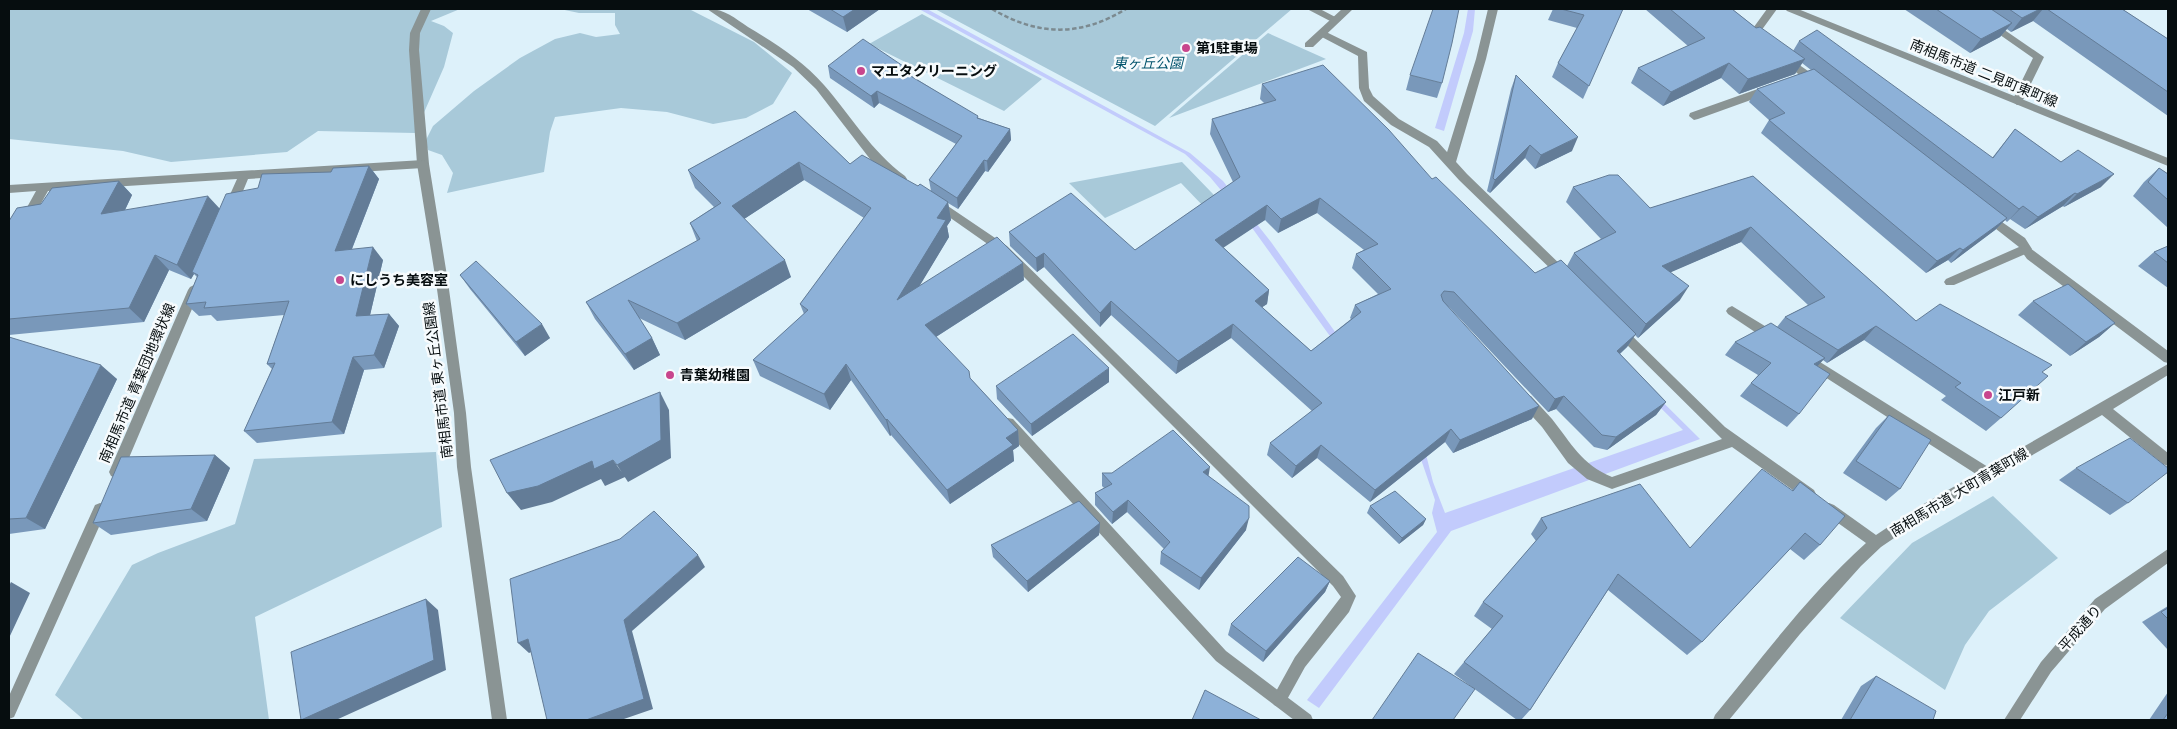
<svg xmlns="http://www.w3.org/2000/svg" width="2177" height="729" viewBox="0 0 2177 729" font-family="Lora,'Noto Sans JP',serif">
<rect width="100%" height="100%" fill="#ddf1fa"/>
<!-- green -->
<path fill="#a8c9d9" d="M9,9H460L431,21L444,26L453,33L444,67L415,133L318,131L287,152L171,162L123,151L9,139Z
M560,9H689L754,42L792,73L773,104L746,118L713,124L667,112L621,108L555,117L550,132L544,172L447,193L453,173L442,155L428,150L425,142L433,126L474,91L520,58L555,39L580,33L596,37L620,34L615,25V13H579Z
M935,9H1292L1155,126Z
M922,14L1042,79L1004,111L869,44Z
M1268,33L1326,59L1169,118Z
M1182,162L1243,225L1230,234L1181,183L1105,218L1069,183Z
M436,452L442,527L255,617L269,720H84L55,695L132,565L158,553L235,524L254,459Z
M1993,496L2058,558L1989,611L1965,645L1945,690L1840,618L1912,543Z"/>
<!-- water -->
<path fill="#c2cbfc" d="M919,9H927L1190,153L1223,181L1271,242L1343,343L1420,431L1433,482L1445,513L1683,430L1440,189L1446,187L1700,439L1451,531L1319,708L1307,700L1437,532L1432,513L1435,500L1414,439L1350,364L1250,225L1210,177L1185,154Z
M1468,9H1475L1473,31L1444,131L1435,128L1464,33Z"/>
<g fill="none" stroke-linecap="round" stroke-linejoin="round">
<!-- path -->
<path stroke="#7c8a90" stroke-width="2.5" stroke-dasharray="4.5 2.5" stroke-linecap="butt" d="M992,9C1038,36 1080,37 1126,9"/>
<!-- service -->
<path fill="#8a9494" fill-rule="evenodd" d="M421,9H431L420,33L419,50L429,164L423,168L417,164L409,50L410,33Z
M707,9C723,8 735,18 748,27C775,43 803,61 824,85C851,116 871,151 905,176L907,179L905,182H897L870,159L816,89L793,67Z
M1307,9H1320L1341,20L1336,23L1332,22Z
M1488,9H1498L1486,59L1456,162L1450,166L1444,162L1476,59Z
M1767,9H1777L1761,31L1769,41L1764,44L1760,43L1751,31Z
M1785,55L1821,80L1822,83L1821,86H1813L1781,60L1780,58Z
M1769,85L1774,89L1773,92L1698,119L1694,120L1689,116L1690,113Z
M936,198L1007,246L1343,576L1356,596L1349,612L1305,667L1284,705L1279,707L1274,705L1272,700L1274,695L1295,657L1341,597L1333,586L999,252L932,205L930,202L932,199Z
M1986,211L2025,238L2032,249L2030,252L1954,285H1946L1944,282L1946,279L2019,247L1982,218L1980,215L1982,212Z"/>
<!-- minor -->
<path fill="#8a9494" fill-rule="evenodd" d="M1963,9H1974L2044,57L2021,104L2017,105L2012,101L2033,58Z
M1322,30L1367,52L1369,88L1373,96L1399,119L1437,141L1467,174L1568,272L1570,275L1568,278H1560L1459,180L1429,147L1391,125L1364,101L1359,88L1358,56L1318,35L1317,33Z
M423,160L429,164L423,168L248,179L236,208L230,212L224,208L237,179L48,191L30,223L26,224L20,220L36,191L9,193V185Z
M2026,245L2168,351V363L2164,362L2027,259L2020,249Z
M194,285L198,287L200,290L123,472L121,476L116,478L111,476L109,472L188,290L190,287Z
M1732,306L1778,334L1780,338L1778,342H1770L1728,314L1726,311L1728,308Z
M1619,325L1623,327L1725,427L1814,490L1816,494L1814,498L1809,500L1804,498L1732,447L1612,489L1587,479L1568,463L1542,427L1521,404L1520,400L1521,396L1526,395L1531,396C1538,404 1545,411 1552,419C1572,444 1581,464 1612,477L1722,439L1615,333L1613,330L1615,327Z
M1804,352L1988,467L2168,364V375L2113,409L2168,453V466L2163,464L2102,415L1925,517L1881,547L1861,566L1800,634L1729,720H1713L1715,715C1763,657 1809,594 1866,543L1824,513L1822,509L1824,505L1829,503L1834,505L1876,535L1915,509L1976,474L1800,361L1798,357L1800,353Z
M1008,418L1013,419L1226,651L1311,715L1313,720H1294L1216,661L1003,427L1002,423L1003,419Z
M100,503L105,505L107,509L14,717L9,719V696L95,505Z"/>
<!-- tertiary -->
<path fill="#8a9494" fill-rule="evenodd" d="M1342,9H1353L1313,47H1305V43Z
M1785,9H1798L2168,158V166L1787,11Z
M423,160L429,164L448,282L466,413L471,467L507,720H492L457,467L454,413L436,282L417,164Z
M2168,549V563L2105,609L2051,672L2020,720H2004L2041,662L2095,599Z"/>
</g>
<!-- wall -->
<path fill="#7998ba" fill-rule="evenodd" d="M807,9H880L847,32Z
M1553,9H1623L1583,99L1552,77L1558,63L1577,28L1548,20Z
M1645,9H1732L1756,28L1793,51L1799,41L1992,158L2015,129L2061,162L2101,187L2064,207L2063,206L2025,229L2010,219L2007,222L2005,220L1995,230L1951,263L1948,260L1926,273L1761,133L1769,120L1749,102L1757,89L1811,70L1802,63L1795,74L1739,94L1721,78L1663,106L1631,83L1638,68L1688,46Z
M1904,9H2122L2168,39V116L2033,21L2011,32L2007,29L2000,37L1970,53Z
M828,66L906,68L907,73L979,118L1010,129L1011,140L988,172L985,171L958,209L948,203L951,220L947,226L949,237L919,286L1024,280L936,337L970,378L1018,430L1019,446L1013,450L1014,461L950,504L891,435L890,436L851,380L830,410L760,376L753,360L804,314L800,304L864,218L804,180L744,219L791,277L685,340L639,318L652,338L660,355L634,370L595,319L586,302L697,241L690,223L714,207L695,188L688,170L795,111L850,164L931,191L929,180L956,144L879,103L874,108L830,78Z
M1410,75L1442,83L1437,98L1406,90Z
M1516,75L1572,151L1535,169L1525,158L1490,193L1487,191L1511,89Z
M1262,84L1432,179L1535,273L1567,266L1574,253L1601,239L1566,202L1573,187L1650,208L1753,176L1916,321L2043,373L2001,418L1986,431L1941,400L1946,396L1864,340L1827,363L1823,360L1817,366L1799,414L1787,427L1740,396L1751,383L1758,375L1725,355L1735,342L1777,327L1785,317L1808,305L1741,242L1670,272L1680,300L1638,338L1635,335L1627,347L1620,354L1666,402L1656,415L1607,450L1594,447L1556,409L1548,412L1448,306L1532,419L1453,453L1445,442L1370,502L1317,458L1292,478L1267,455L1270,443L1312,411L1231,338L1176,374L1111,315L1100,327L1044,267L1037,272L1010,246L1009,232L1135,250L1233,182L1210,134L1212,119L1264,103L1260,99ZM1317,213L1364,250L1356,254L1352,268L1378,294L1355,305L1350,318L1351,319L1311,351L1262,307L1267,304L1269,290L1223,247L1265,220L1278,233Z
M369,166L379,179L352,249L383,260L370,315L389,314L399,326L384,368L364,370L344,434L257,443L244,431L272,369L267,364L284,315L217,321L211,315L199,316L186,304L197,277L194,274L191,279L169,270L144,322L9,335V219H10L41,204L119,181L132,195L125,210L220,209L258,188L331,172Z
M2159,168L2168,174V228L2133,196L2144,182Z
M2168,246V288L2138,266L2154,252Z
M460,275L550,338L525,356L470,289Z
M2033,301L2115,323L2099,337L2070,356L2018,315Z
M9,337L117,379L45,529L9,534Z
M1109,382L1032,436L997,399L996,386Z
M1889,415L1900,489L1886,501L1843,473L1876,428Z
M215,455L230,468L207,521L111,535L93,523Z
M2076,468L2128,503L2110,515L2059,480Z
M1102,473L1209,476L1246,530L1199,590L1160,564L1161,552L1164,549L1127,512L1112,524L1095,505V493L1104,488L1102,486Z
M1800,482L1820,545L1804,560L1790,549L1702,642L1687,655L1608,590L1530,710L1521,720H1517L1454,674L1464,662L1492,629L1474,616L1483,602L1536,541L1531,534L1541,518L1690,548L1792,490Z
M1370,506L1426,519L1423,525L1399,544L1367,513Z
M1100,523L1099,535L1028,592L993,557L991,545Z
M1330,581L1325,592L1263,662L1228,635L1231,624Z
M2168,606V650L2142,622Z
M1876,676L1933,720H1841L1861,686Z
M2168,692V720H2149Z"/>
<!-- shaded-wall -->
<path fill="#637c97" d="M855,9H880L847,32L843,17Z
M2040,9H2043L2033,21L2011,32L2022,18Z
M2012,23L2000,37L1970,53L1981,39Z
M1805,59L1795,74L1739,94L1748,79Z
M1729,63L1721,78L1663,106L1671,92Z
M877,91L879,103L874,108L871,96Z
M1010,129L1011,140L988,172L987,161Z
M1578,137L1572,151L1535,169L1541,155Z
M1530,145L1525,158L1490,193L1495,180Z
M984,160L985,171L958,209L957,198Z
M799,162L804,180L738,223L732,206Z
M369,166L379,179L346,264L335,251Z
M2114,174L2101,187L2064,207L2077,194Z
M119,181L132,195L116,229L101,214Z
M2075,193L2063,206L2025,229L2038,217Z
M208,196L221,210L192,272L194,274L191,279L177,265Z
M1320,198L1317,213L1278,233L1281,219Z
M948,202L951,220L947,226L949,237L901,317L897,300L937,218Z
M1267,205L1265,220L1214,254L1215,240Z
M2023,206L2007,222L2019,209Z
M2007,218L1995,230L1951,263L1963,250Z
M1751,227L1741,242L1653,280L1662,266Z
M373,247L383,260L367,328L356,316Z
M1960,248L1948,260L1926,273L1937,261Z
M1044,253V267L1037,272L1036,258Z
M155,255L169,270L144,322L129,308Z
M785,260L791,277L685,340L677,323Z
M1023,263L1024,280L928,342L925,325Z
M1689,286L1680,300L1638,338L1646,324Z
M1269,290L1267,304L1252,314L1255,301Z
M1111,301V315L1100,327V313Z
M389,314L399,326L384,368L374,355Z
M2115,323L2099,337L2070,356L2086,342Z
M542,324L550,338L525,356L516,342Z
M1233,324L1231,338L1176,374L1178,361Z
M1876,326L1864,340L1827,363L1838,350Z
M1636,334L1627,347L1608,364L1617,351Z
M652,338L660,355L634,370L625,354Z
M353,357L364,370L344,434L332,422Z
M1825,358L1813,371L1814,364Z
M846,364L851,380L830,410L824,394Z
M101,365L117,379L45,529L26,518Z
M1109,368V382L1032,436L1031,424Z
M660,392L669,410L671,458L628,482L617,465Z
M1564,396L1556,409L1548,412L1555,399Z
M1666,402L1656,415L1607,450L1616,437Z
M1539,406L1532,419L1453,453L1460,440Z
M887,419L891,435L890,436L886,420Z
M1451,429L1445,442L1370,502L1375,490Z
M1018,430L1019,446L1013,450L1014,461L950,504L947,490L1006,438Z
M1321,445L1317,458L1292,478L1296,466Z
M215,455L230,468L207,521L191,509Z
M613,460L625,477L605,486L601,479L552,502L521,510L507,493L592,461Z
M1210,467L1208,479L1203,472Z
M1128,500L1127,512L1112,524L1113,512Z
M1249,518L1246,530L1199,590L1201,578Z
M1426,519L1423,525L1399,544L1402,538Z
M1100,523L1099,535L1028,592L1027,581Z
M698,555L705,567L632,631L653,709L621,720H586L624,620Z
M1330,581L1325,592L1263,662L1266,651Z
M11,582L30,593L9,638V586Z
M426,599L438,610L446,670L336,720H301Z
M528,639L538,649L529,653L518,643Z"/>
<!-- building -->
<path fill="#8db1d8" stroke="#637c97" fill-rule="evenodd" d="M830,9H855L843,17Z
M1433,9H1459L1452,43L1442,83L1410,75Z
M1561,9H1623L1589,86L1558,63L1584,15Z
M1670,9H1732L1756,28L1760,27L1805,59L1748,79L1729,63L1671,92L1638,68L1705,38Z
M1936,9H1991L2012,23L1981,39Z
M2009,9H2040L2022,18Z
M2047,9H2122L2168,39V92Z
M1817,30L1993,158L2015,129L2061,162L2078,150L2114,174L2077,194L2075,193L2038,217L2023,206L2019,209L1799,41Z
M863,39L906,68L902,71L978,116L977,118L1010,129L987,161L984,160L957,198L929,180L962,136L877,91L871,96L828,66Z
M1323,65L1389,130L1432,179L1436,177L1535,273L1561,260L1636,334L1617,351L1666,402L1616,437L1602,435L1564,396L1555,399L1454,292L1444,291L1441,295L1443,301L1539,406L1460,440L1451,429L1375,490L1321,445L1296,466L1270,443L1322,403L1233,324L1178,361L1111,301L1100,313L1044,253L1036,258L1009,232L1071,193L1135,250L1240,177L1212,119L1276,100L1262,84ZM1320,198L1378,244L1356,254L1391,289L1355,305L1361,312L1311,351L1255,301L1269,290L1215,240L1267,205L1281,219Z
M1814,69L2007,218L1963,250L1960,248L1937,261L1769,120L1785,113L1757,89Z
M1516,75L1578,137L1541,155L1530,145L1495,180L1493,178Z
M795,111L850,164L862,155L918,186L920,184L948,202L937,218L946,220L897,300L997,237L1023,263L925,325L969,371L970,378L1018,430L1006,438L1013,445L947,490L887,419L886,420L846,364L824,394L753,360L808,310L800,304L871,208L799,162L732,206L785,260L677,323L628,300L652,338L625,354L586,302L700,239L690,223L721,203L688,170Z
M369,166L335,251L373,247L356,316L389,314L374,355L353,357L332,422L244,431L275,363L267,364L289,301L204,308L206,302L186,304L198,275L192,272L226,194L258,188L262,174L331,172L333,168Z
M2159,168L2168,174V200L2148,182Z
M1609,175H1618L1650,208L1753,176L1916,321L1940,304L2052,365L2042,372L2048,376L2001,418L1955,387L1961,383L1876,326L1838,350L1785,317L1825,297L1751,227L1662,266L1689,286L1646,324L1574,253L1616,232L1573,187Z
M119,181L101,214L208,196L177,265L155,255L129,308L9,319V221L17,208L41,204L52,188Z
M2168,246V263L2154,252Z
M476,261L542,324L516,342L460,275Z
M2068,284L2115,323L2086,342L2033,301Z
M1771,323L1825,358L1814,364L1830,374L1799,414L1751,383L1771,363L1735,342Z
M1073,334L1109,368L1031,424L996,386Z
M9,337L101,365L26,518L9,519Z
M660,392L661,440L617,465L613,460L594,469L592,461L538,486L507,493L490,460Z
M1889,415L1931,440L1900,489L1856,461Z
M1173,430L1210,467L1203,472L1249,506V518L1201,578L1161,552L1170,542L1128,500L1113,512L1095,493L1112,484L1102,473H1112Z
M2130,438L2168,468V472L2128,503L2076,468Z
M215,455L191,509L93,523L121,457Z
M1762,469L1793,491L1800,482L1845,516L1820,545L1805,533L1702,642L1618,574L1530,710L1464,662L1503,616L1483,602L1547,528L1541,518L1640,484L1690,548Z
M1395,491L1426,519L1402,538L1370,506Z
M1079,501L1100,523L1027,581L991,545Z
M654,511L698,555L624,620L644,699L586,720H547L528,639L518,643L510,579L620,539Z
M1298,557L1330,581L1266,651L1231,624Z
M426,599L434,660L301,720L291,652Z
M2168,608V619L2161,612Z
M1418,653L1475,689L1453,720H1372Z
M1876,676L1936,711L1933,720H1850Z
M1205,690L1261,720H1192Z
M2168,713V720H2163Z"/>
<!-- markers -->
<g fill="#c8468d" stroke="#f7fbfd" stroke-width="2">
<circle cx="1186" cy="48" r="5"/>
<circle cx="861" cy="71" r="5"/>
<circle cx="340" cy="280" r="5"/>
<circle cx="670" cy="375" r="5"/>
<circle cx="1988" cy="395" r="5"/>
</g>
<g text-anchor="middle" stroke-width="5" stroke-linejoin="round" paint-order="stroke">
<!-- poi labels -->
<g font-size="14" font-weight="bold" fill="#060d0f" stroke="#f7fbfd" text-anchor="start">
<text x="1196" y="53">第1駐車場</text>
<text x="871" y="76">マエタクリーニング</text>
<text x="350" y="285">にしうち美容室</text>
<text x="680" y="380">青葉幼稚園</text>
<text x="1998" y="400">江戸新</text>
</g>
<!-- park labels -->
<g font-size="14" font-style="italic" fill="#02546d" stroke="#f7fbfd">
<text x="1148" y="68">東ヶ丘公園</text>
</g>
<!-- street labels -->
<g font-size="14" fill="#060d0f" stroke="#f7fbfd">
<text transform="translate(1984 73) rotate(22)" y="5">南相馬市道 二見町東町線</text>
<text transform="translate(438 380) rotate(-97)" y="5">南相馬市道 東ヶ丘公園線</text>
<text transform="translate(137 383) rotate(-67)" y="5">南相馬市道 青葉団地環状線</text>
<text transform="translate(1959 492) rotate(-31)" y="5">南相馬市道 大町青葉町線</text>
<text transform="translate(2080 628) rotate(-48)" y="5">平成通り</text>
</g>
</g>
<!-- border -->
<rect width="2177" height="729" fill="none" stroke="#060d0f" stroke-width="20"/>
</svg>
